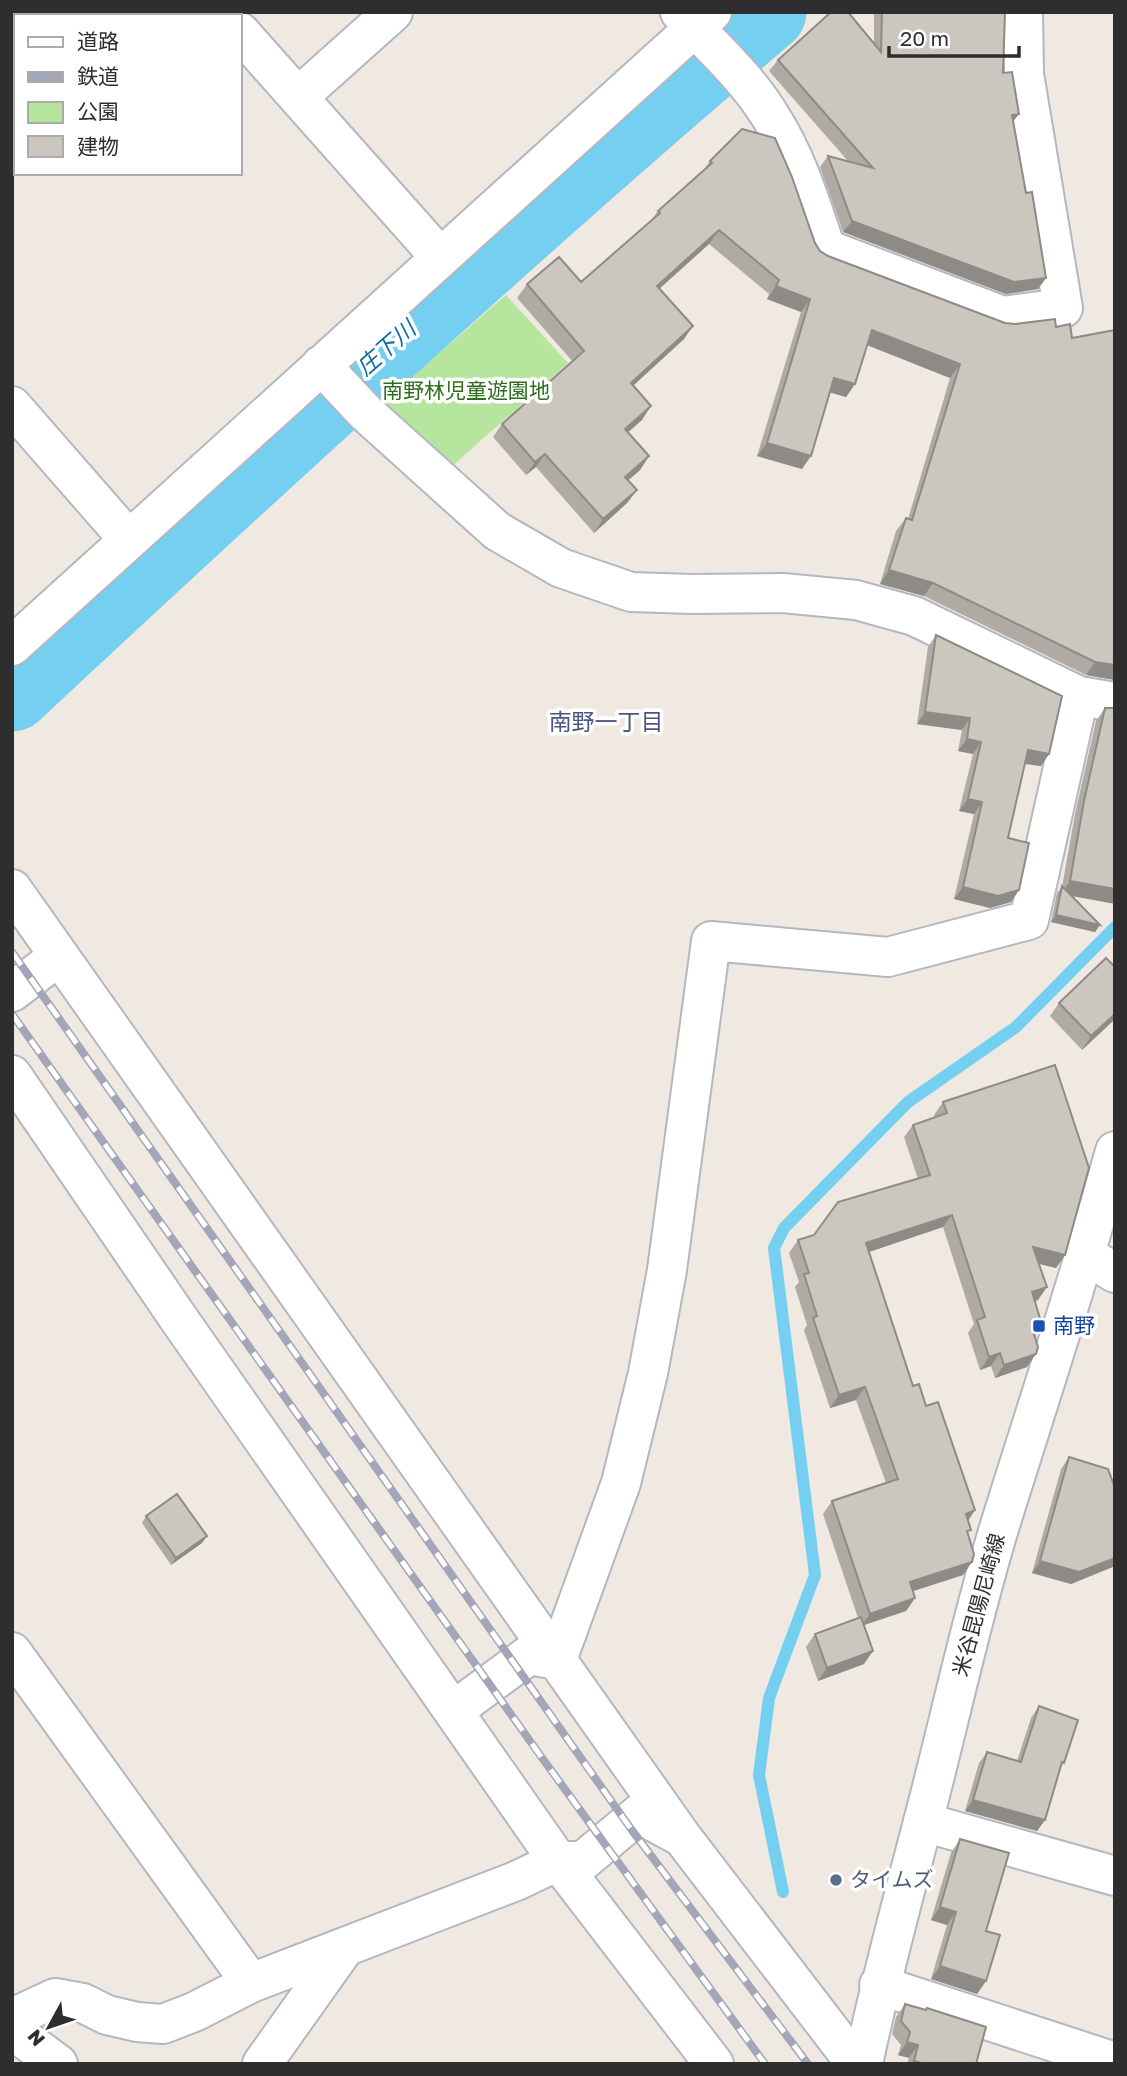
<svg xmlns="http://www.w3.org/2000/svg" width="1127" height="2076" viewBox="0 0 1127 2076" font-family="'Golos Text','Noto Sans JP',sans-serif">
<rect width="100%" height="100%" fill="#efe9e1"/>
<!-- green -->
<path fill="#b6e59e" d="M506,295L568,363L450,468L378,406Z"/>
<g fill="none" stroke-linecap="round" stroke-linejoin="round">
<!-- stream -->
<path stroke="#75cff0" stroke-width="12" d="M783,1892L759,1775L769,1698L815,1575L774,1248L784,1228L908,1102L1016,1027L1115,927"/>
<!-- river -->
<path stroke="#75cff0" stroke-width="79" d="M12,692C260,461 509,232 767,12"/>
<!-- minor casing -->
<g stroke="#b4b7c1" stroke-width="42">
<path id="minor" d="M680,12C712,47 748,78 772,119C797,158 811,205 826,249L1003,316L1063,308L1024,74L1023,12
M240,32L440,257
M298,97L393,12
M321,365L366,413L497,531L561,568L631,592L692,594L783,593L856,600L914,616L1079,696L1115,702
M12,406L129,540
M12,646L712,12
M12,889L682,1837L856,2064
M12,992L59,956
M12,1075L181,1322L558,1861L714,2064
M1086,1255L1115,1273
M12,1652L251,1983
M453,1711L529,1655L557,1660L621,1483L648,1373L667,1270L711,941L888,957L1029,920L1079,696
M923,1822L1115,1876
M879,1985L1115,2062
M12,2018L55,1998L83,2003L107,2015L137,2022L163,2024L194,2012L251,1983L516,1881L558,1861H583L639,1814L680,1836
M12,2030L58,2064
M262,2064L345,1947"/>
</g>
<!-- secondary casing -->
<g stroke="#b4b7c1" stroke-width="42">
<path id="secondary" d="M863,2064C880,1982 902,1903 923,1822C949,1724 970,1623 1000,1525C1039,1400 1080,1277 1115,1151"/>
</g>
<!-- minor -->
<use href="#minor" stroke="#fff" stroke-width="38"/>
<!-- secondary -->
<use href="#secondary" stroke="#fff" stroke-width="38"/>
<!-- rail casing -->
<g stroke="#a3a6b8" stroke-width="8">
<path id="rail" d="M12,952L631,1829L808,2064
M12,1014L540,1755L765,2064"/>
</g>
<!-- rail -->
<use href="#rail" stroke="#fff" stroke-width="5" stroke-dasharray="16" stroke-linecap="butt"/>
</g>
<!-- wall -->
<path fill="#afaba4" d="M874,12H1005L1003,73L1026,193L1046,278L1038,289L1006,294L843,232L820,167L828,156L848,161L769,71L778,60L874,42Z
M710,161L815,243L820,251L828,256L1005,323L1115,680L1086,675L924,596L880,584L896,531L906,518L908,519L950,378L867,345L855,384L846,397L830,392L802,469L757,456L801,312L767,299L769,294L709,244L660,288L684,339L633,385L642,420L628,432L649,456L640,470L628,480L637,490L627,503L594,533L536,467L526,475L493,437L502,424L573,362L517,298L527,284L581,282L650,222L658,211L703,171Z
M936,635L1049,754L1041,766L1025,764L1008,838L1019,890L1011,902L990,908L954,899L974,814L959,811L973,754L958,751L962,730L917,724L928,647Z
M1105,708L1071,896L1100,925L1095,932L1051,922L1057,893L1062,887L1075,814L1096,721Z
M1059,1003L1115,1019L1082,1050L1050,1016Z
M943,1102L1065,1255L1056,1268L1039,1264L1038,1300L1034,1301L1042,1325L1035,1336L1027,1367L995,1378L991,1366L980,1370L968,1333L974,1324L943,1227L869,1252L913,1386L926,1406L975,1510L968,1521V1534L963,1575L913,1591L915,1598L906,1611L864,1625V1664L818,1681L806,1647L815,1634L858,1618L823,1514L832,1501L886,1483L856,1400L830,1408L804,1330L807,1325L795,1287L799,1282L789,1253L798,1240L814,1235L918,1179L904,1137L913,1125L935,1117L934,1115Z
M1069,1457L1115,1488V1566L1071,1584L1032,1573L1061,1469Z
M146,1516L202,1543L171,1565L142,1523Z
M1039,1706L1060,1768L1045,1820L1037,1831L965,1811L979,1763L987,1752L1017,1761L1031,1718Z
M960,1839L986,1931V1981L977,1994L931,1979L947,1925L931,1920L951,1853Z
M905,2004L925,2010L927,2008L976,2064H907L909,2058L898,2055L901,2045L892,2034L896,2017Z"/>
<!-- shaded-wall -->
<path fill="#8e8b86" d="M1019,114L1010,126L1012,115Z
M852,221L1046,278L1038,289L1006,294L843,232Z
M719,230L709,244L648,299L657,286Z
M776,286L810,299L801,312L767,299Z
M693,326L684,339L622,396L631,383Z
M872,330L960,364L950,378L862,343Z
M834,378L855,384L846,397L825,391Z
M651,406L642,420L616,443L625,429Z
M767,443L811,456L802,469L757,456Z
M545,454L536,467L526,475L535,462Z
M649,456L640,470L616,491L625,477Z
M637,490L627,503L594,533L603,519Z
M889,570L933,583L924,596L880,584Z
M1095,662L1115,665V680L1086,675Z
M925,712L970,718L962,730L917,724Z
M967,739L981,742L973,754L958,751Z
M1028,750L1049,754L1041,766L1020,763Z
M968,799L982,802L974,814L959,811Z
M1070,881L1115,889V904L1061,894Z
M963,887L1019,890L1011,902L990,908L954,899Z
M1056,915L1100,925L1095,932L1051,922Z
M1115,1014V1019L1082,1050L1091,1036Z
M952,1215L943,1227L857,1256L866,1243Z
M1033,1247L1065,1255L1056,1268L1024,1260Z
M1047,1287L1038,1300L1023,1305L1032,1292Z
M1042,1325L1033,1338L1032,1328Z
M1000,1353L991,1366L980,1370L989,1357Z
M1036,1354L1027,1367L995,1378L1004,1365Z
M865,1387L856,1400L830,1408L839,1395Z
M975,1510L966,1523V1514Z
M207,1536L202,1543L171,1565L176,1558Z
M1115,1558V1566L1071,1584L1032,1573L1040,1561Z
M972,1562L963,1575L901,1595L910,1582Z
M915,1598L906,1611L861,1626L870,1614Z
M873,1651L864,1664L818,1681L827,1668Z
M973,1800L1045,1820L1037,1831L965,1811Z
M940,1907L956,1912L947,1925L931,1920Z
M940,1966L986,1981L977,1994L931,1979Z
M907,2042L918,2045L909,2058L898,2055Z"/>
<!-- building -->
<path fill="#cbc7bf" stroke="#8e8b86" stroke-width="2" d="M831,12H848L881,52L882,12H1005L1003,73L1012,72L1019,114L1012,115L1026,193L1032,192L1046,278L1014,282L852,221L828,156L873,168L778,60Z
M742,129L775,138L792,177L815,243L820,251L828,256L1005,323L1015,324L1055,319L1056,327L1070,324L1072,338L1115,330V665L1095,662L933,583L889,570L906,518L912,520L960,364L872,330L855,384L834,378L811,456L767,443L810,299L776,286L779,280L719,230L657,286L693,326L631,383L651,406L625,429L649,456L625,477L637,490L603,519L545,454L535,462L502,424L584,351L527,284L559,257L581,282L660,213L658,211L712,163L710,161Z
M936,635L1062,696L1049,754L1028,750L1008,838L1029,843L1019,890L998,896L963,887L982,802L968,799L981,742L967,739L970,718L925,712Z
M1105,708H1115V889L1070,881L1084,801Z
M1062,886L1100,925L1056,915Z
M1106,958L1115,967V1014L1091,1036L1059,1003Z
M1055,1065L1089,1168L1065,1255L1033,1247L1047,1287L1032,1292L1042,1325L1032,1328L1038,1347L1036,1354L1004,1365L1000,1353L989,1357L977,1320L985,1317L952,1215L866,1243L913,1386L919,1384L926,1406L938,1402L975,1510L966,1514L971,1530L967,1531L974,1554L972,1562L910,1582L915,1598L870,1614L832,1501L898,1479L865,1387L839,1395L813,1318L817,1316L804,1274L809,1273L798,1240L814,1235L838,1202L930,1175L913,1125L947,1113L943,1102Z
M1069,1457L1108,1469L1115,1488V1558L1079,1572L1040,1561Z
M177,1494L207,1536L176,1558L146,1516Z
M861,1617L873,1651L827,1668L815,1634Z
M1039,1706L1078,1720L1064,1763L1062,1762L1045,1820L973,1800L987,1752L1021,1762Z
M960,1839L1009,1853L986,1931L1000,1935L986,1981L940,1966L956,1912L940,1907Z
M905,2004L926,2010L927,2008L986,2027L976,2064H924L914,2061L918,2045L907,2042L910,2032L901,2021Z"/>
<!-- markers -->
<rect fill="#1a4fb4" stroke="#fff" stroke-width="2.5" x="1032" y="1319" width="14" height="14" rx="3.5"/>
<circle fill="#5c6f8a" stroke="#fff" stroke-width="2.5" cx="836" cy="1880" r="7"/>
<g text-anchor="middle" stroke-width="7" stroke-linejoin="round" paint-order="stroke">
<!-- park labels -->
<g font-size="21" fill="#2c6e1b" stroke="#fff">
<text x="466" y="398">南野林児童遊園地</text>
</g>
<!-- transit labels -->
<g font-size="21" fill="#164399" stroke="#fff" text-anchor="start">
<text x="1053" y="1333">南野</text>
</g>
<!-- street labels -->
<g font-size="21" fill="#2e2e2e" stroke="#fff">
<text transform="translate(979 1605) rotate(-75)" y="7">米谷昆陽尼崎線</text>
</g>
<!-- service labels -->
<g font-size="21" fill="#4e5e75" stroke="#fff" text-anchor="start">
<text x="850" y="1887">タイムズ</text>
</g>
<!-- water labels -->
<g font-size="23" font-style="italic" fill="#0d6fa3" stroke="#fff">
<text transform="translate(386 348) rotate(-41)" y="8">庄下川</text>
</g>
<!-- neighbourhood labels -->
<g font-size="23" fill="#4d5680" stroke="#fff">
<text x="606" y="730">南野一丁目</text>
</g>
</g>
<!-- border -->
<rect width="1127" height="2076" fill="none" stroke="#2e2e2e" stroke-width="28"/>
<!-- legend -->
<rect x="14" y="14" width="228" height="161" fill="#ffffff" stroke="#ababab" stroke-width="2"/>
<rect x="28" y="37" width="35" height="10" fill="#ffffff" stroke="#ababab" stroke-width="2"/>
<text x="77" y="49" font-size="21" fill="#2e2e2e">道路</text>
<rect x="28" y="72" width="35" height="10" fill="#a3a6b8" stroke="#ababab" stroke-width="2"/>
<text x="77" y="84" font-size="21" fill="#2e2e2e">鉄道</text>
<rect x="28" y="102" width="35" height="21" fill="#b6e59e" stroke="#ababab" stroke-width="2"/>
<text x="77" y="119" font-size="21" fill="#2e2e2e">公園</text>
<rect x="28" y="136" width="35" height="21" fill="#cbc7bf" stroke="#ababab" stroke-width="2"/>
<text x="77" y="154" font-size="21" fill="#2e2e2e">建物</text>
<!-- north arrow -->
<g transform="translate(49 2027) rotate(230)" stroke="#ffffff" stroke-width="5" paint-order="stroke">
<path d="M0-5L12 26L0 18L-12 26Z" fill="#2e2e2e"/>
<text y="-10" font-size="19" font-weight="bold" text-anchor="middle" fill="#2e2e2e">N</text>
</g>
<!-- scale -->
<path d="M889 46v10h130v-10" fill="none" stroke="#2e2e2e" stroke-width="3.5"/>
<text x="900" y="46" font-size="21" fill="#2e2e2e" stroke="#ffffff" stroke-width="5" paint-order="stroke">20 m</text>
</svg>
